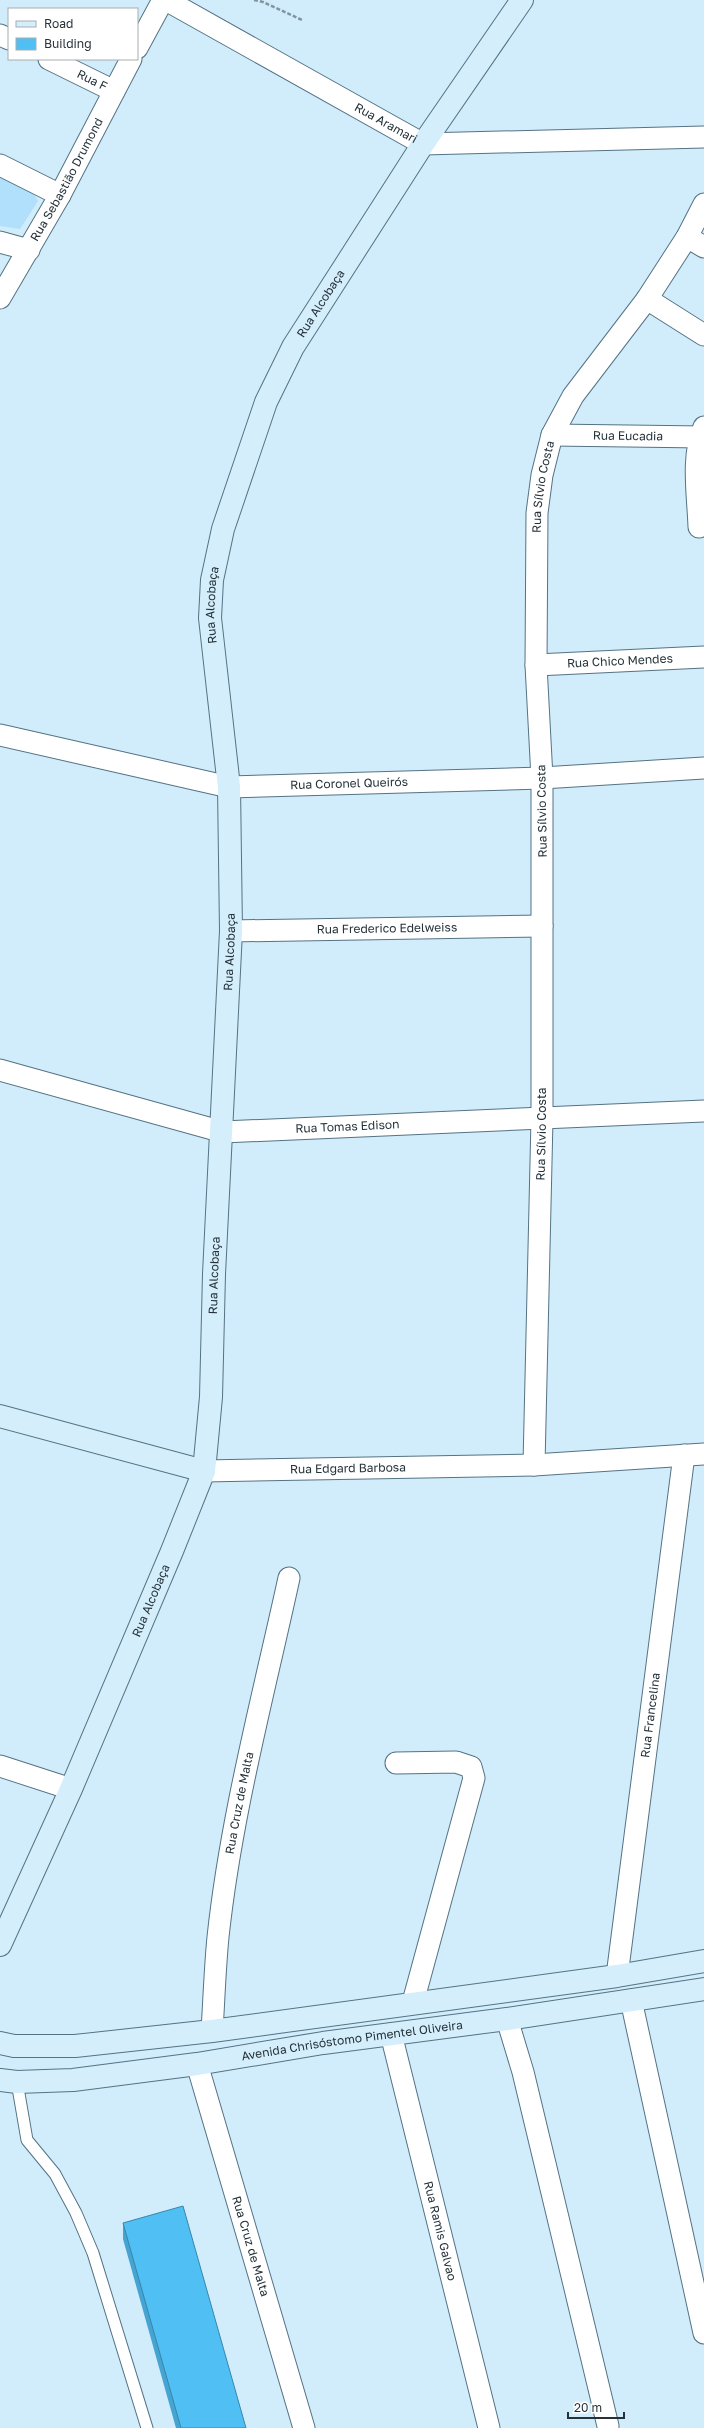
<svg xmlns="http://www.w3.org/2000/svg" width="704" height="2428" viewBox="0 0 704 2428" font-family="'Golos Text',sans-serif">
<rect width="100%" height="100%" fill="#d1ecfb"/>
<!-- green -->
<path fill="#b0e0fb" d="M0,176L34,194L38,201L20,229L0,226Z"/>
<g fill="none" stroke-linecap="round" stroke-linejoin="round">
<!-- service casing -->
<g stroke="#547384" stroke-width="13">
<path id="service" d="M17,2082L27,2140L55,2174L76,2213L93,2253L147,2428"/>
</g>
<!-- minor casing -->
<g stroke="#547384" stroke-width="23">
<g id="minor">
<path id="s1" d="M166,0L423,144L704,137"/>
<path d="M0,35L9,39"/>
<path d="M137,48L163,0"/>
<path id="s2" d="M49,59L114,91"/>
<path d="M0,165L60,195"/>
<path d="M687,237L704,247"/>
<path d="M0,242L29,250"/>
<path id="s3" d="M0,298L60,195L131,59"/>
<path d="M647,299L704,335"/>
<path id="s4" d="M552,435L704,437"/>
<path d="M699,527C698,496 691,456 704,427"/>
<path id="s5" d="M536,665L704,657"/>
<path id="s6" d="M0,735L229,787L542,778L704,768"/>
<path id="s7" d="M231,931L542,926"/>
<path id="s8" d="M0,1070L223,1132L704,1111"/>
<path id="s9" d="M534,1465L542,1119V778L536,665L537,513L542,475L552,435L573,396L647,299L687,237L704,204"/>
<path id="s10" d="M204,1471L534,1465L704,1454"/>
<path d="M396,1763L456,1762L471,1767L474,1778L413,2002"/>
<path d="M0,1766L71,1789"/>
<path id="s11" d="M617,1976L684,1455"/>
<path d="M631,2000L704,2333"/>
<path d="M507,2019L523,2072L608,2426"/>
<path id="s12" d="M212,2031C214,1999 215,1968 218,1937C231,1816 263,1697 289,1578"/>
<path id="s13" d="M391,2034L489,2428"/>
<path id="s14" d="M197,2064L304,2428"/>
</g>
</g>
<!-- secondary casing -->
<g stroke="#547384" stroke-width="24">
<g id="secondary">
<path d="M0,1416L204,1471"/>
<path id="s15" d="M0,1945L71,1789L172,1551L204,1471L211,1397L214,1274L231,931L229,787L210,618L212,580L223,529L266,402L293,347L423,144L522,0"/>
<path d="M0,2043L14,2046H75L212,2031L617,1976L704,1961"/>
<path id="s16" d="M0,2080L17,2082L73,2080L197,2064L323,2043L507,2019L704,1989"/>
</g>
</g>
<!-- path -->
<path stroke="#8195a1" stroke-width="2.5" stroke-dasharray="4 2" stroke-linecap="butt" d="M254,0L263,2L302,20"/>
<!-- service -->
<use href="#service" stroke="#fff" stroke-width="11"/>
<!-- minor -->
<use href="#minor" stroke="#fff" stroke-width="21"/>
<!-- secondary -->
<use href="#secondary" stroke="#d4eefb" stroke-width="22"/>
</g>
<!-- wall -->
<path fill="#45a4d2" d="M123,2223L246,2428H176L123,2239Z"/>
<!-- building -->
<path fill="#50bff4" stroke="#3886ab" d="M183,2206L246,2428H181L123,2223Z"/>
<g text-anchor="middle" stroke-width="3.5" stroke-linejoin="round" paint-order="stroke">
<!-- street labels -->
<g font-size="12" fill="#253239" stroke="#fff">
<text dy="4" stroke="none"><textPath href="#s2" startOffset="48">Rua F</textPath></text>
<text dy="4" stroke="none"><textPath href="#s1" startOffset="252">Rua Aramari</textPath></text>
<text dy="4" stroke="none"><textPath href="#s3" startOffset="136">Rua Sebastião Drumond</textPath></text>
<text dy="4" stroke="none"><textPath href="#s15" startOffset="1708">Rua Alcobaça</textPath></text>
<text dy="4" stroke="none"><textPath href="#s4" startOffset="76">Rua Eucadia</textPath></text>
<text dy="4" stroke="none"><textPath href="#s9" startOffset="979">Rua Sílvio Costa</textPath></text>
<text dy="4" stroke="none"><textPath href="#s15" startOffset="1384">Rua Alcobaça</textPath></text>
<text dy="4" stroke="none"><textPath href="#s5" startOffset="84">Rua Chico Mendes</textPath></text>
<text dy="4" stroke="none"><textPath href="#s6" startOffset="355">Rua Coronel Queirós</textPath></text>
<text transform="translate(542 811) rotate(-91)" y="4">Rua Sílvio Costa</text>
<text dy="4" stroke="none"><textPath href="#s7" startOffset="156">Rua Frederico Edelweiss</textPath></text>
<text dy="4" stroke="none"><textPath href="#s15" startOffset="1036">Rua Alcobaça</textPath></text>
<text dy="4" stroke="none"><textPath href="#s8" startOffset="356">Rua Tomas Edison</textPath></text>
<text dy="4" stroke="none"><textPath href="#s9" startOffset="331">Rua Sílvio Costa</textPath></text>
<text dy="4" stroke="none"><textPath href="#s15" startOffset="712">Rua Alcobaça</textPath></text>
<text dy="4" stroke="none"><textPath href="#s10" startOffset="144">Rua Edgard Barbosa</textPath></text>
<text dy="4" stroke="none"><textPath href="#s15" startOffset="376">Rua Alcobaça</textPath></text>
<text dy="4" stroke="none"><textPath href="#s11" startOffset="263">Rua Francelina</textPath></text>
<text dy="4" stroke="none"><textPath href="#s12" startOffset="230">Rua Cruz de Malta</textPath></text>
<text dy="4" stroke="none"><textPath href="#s16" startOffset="355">Avenida Chrisóstomo Pimentel Oliveira</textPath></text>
<text dy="4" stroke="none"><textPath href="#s13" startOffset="203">Rua Ramis Galvao</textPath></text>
<text dy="4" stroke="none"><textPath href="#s14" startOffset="190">Rua Cruz de Malta</textPath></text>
</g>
</g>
<!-- legend -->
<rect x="8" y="8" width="130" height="52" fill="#ffffff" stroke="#a8adb0"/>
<rect x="16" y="21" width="20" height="6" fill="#d4eefb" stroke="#a8adb0"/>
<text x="44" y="28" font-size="12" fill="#253239">Road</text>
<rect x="16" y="38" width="20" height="12" fill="#50bff4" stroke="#a8adb0"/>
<text x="44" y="48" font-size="12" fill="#253239">Building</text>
<!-- scale -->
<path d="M568 2412v6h56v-6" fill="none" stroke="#253239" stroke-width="2"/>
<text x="574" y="2412" font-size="12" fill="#253239" stroke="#ffffff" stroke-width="3" paint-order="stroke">20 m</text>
</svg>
